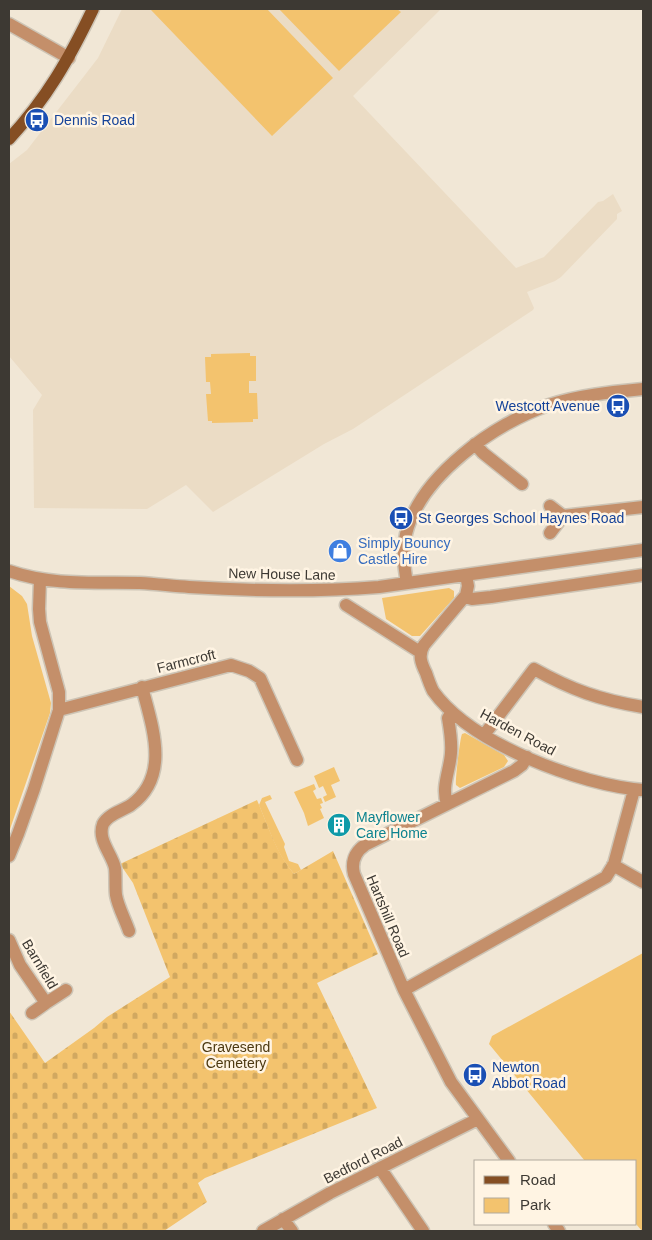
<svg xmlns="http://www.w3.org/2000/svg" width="652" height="1240" viewBox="0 0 652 1240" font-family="Arial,sans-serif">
<defs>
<pattern id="cemetery-stones" width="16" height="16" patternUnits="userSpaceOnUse" patternTransform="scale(1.25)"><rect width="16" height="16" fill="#f3c36e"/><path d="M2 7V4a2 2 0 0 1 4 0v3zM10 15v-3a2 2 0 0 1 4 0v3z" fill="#d1a860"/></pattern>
</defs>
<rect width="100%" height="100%" fill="#f1e7d6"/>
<!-- built -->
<path fill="#ebdcc5" d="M122,9H441L353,96L516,268L544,257L598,202L603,201L613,194L622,211L617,214V219L561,277L555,281L527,292L534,308L533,310L353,429L324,444L213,512L186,485L147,509L34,508L33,410L42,395L9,356V164L27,150L98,58Z"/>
<!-- green -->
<path fill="#f3c36e" d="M152,9H267L333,78L272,136L151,10Z
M279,9H397L401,12L339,71Z
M250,353V356H256V381H249V393H257L258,419H253V422L212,423V421H208L206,394H211L210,382H206L205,357H211V354Z
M9,586L22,596L27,604L32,636L51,703L50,713L9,832Z
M449,588L454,591V598L420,636H412L386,619L382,598Z
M465,733L504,755L508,761L504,767L460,788L456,785C455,781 460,738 462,734Z
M334,767L340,781L331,785L336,797L325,802L323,797L327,795L323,786L319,788L314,776Z
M314,784L316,789L313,791L317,799L321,798L323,803L320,804L322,808L320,809L324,818L308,826L304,813L294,792Z
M270,795L272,799L265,802L285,844L284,847L289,861L298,864L301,870L294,874C277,855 269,829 259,805L262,798Z
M643,953V1231H642L636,1224V1161H585L489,1044L492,1036Z"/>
<!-- cemetery -->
<path fill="url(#cemetery-stones)" d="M257,800C268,825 276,853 294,874L333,851L378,954L317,983L377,1108L205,1178L198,1183L207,1202L164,1231H9V1011L45,1063L94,1028L107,1017L170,977L133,883L120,864Z"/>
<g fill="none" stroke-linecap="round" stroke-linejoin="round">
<!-- minor casing -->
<g stroke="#cdc4b5" stroke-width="15">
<path id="minor" d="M9,24L69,58
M475,444L483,453L522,484
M550,506L563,516
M550,533L563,516L643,507
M9,571C52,586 96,582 140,583C157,584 173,586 189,587C253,591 316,592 379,587L643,550
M466,575L468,586L466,595L424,645C418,655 421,663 426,673C428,679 430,685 433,691C471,744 580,785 643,790
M407,583C404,566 402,551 406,534C420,476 495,423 549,405C579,395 612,392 643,389
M465,597L472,599L491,597L643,575
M346,605L420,652
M59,710L231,665L249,671L260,678L297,760
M484,735L534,669C572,690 600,700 643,707
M447,804C441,787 450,770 451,753C452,741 450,730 448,718L452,712
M9,856L18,834L34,789L59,710V692L40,622L39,609L40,580
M613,865L643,882
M129,931C125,919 118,907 116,895C115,886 116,876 115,868C112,854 97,840 103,824C108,814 122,811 131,805C171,776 152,726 142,687
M9,940L20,965L46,1003L32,1013
M404,990L606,877L614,864L634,790
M46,1003L66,990
M509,1161L451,1082L404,990L354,874C351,862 355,852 365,845L514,771L522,765L527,757
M380,1168L423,1231
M283,1219L292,1231
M554,1224L559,1231
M263,1231L330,1193L478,1119"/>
</g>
<!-- major casing -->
<g stroke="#cdc4b5" stroke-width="15">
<path id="major" d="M9,139C47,98 69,59 93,9"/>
</g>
<!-- minor -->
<use href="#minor" stroke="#c48f6a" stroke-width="12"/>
<!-- major -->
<use href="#major" stroke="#854e23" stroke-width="12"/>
</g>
<!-- icons -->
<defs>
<g id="bus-disc" transform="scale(1.25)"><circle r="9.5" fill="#1a4fb4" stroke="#fff4e3"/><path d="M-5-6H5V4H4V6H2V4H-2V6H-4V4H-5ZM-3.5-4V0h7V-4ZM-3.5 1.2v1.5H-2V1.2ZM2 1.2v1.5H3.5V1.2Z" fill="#fff"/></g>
<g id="shop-disc" transform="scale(1.25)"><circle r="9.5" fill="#3f7fe0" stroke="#fff4e3"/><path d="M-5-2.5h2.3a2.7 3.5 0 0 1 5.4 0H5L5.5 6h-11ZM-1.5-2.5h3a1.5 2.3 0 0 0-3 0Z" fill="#fff"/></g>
<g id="building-disc" transform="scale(1.25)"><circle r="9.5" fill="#0f9aa8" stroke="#fff4e3"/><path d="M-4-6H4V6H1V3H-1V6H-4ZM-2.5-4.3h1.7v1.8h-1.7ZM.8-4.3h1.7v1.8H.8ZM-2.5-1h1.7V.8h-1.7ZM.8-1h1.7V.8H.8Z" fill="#fff"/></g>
</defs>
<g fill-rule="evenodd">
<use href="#bus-disc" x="37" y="120"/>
<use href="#bus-disc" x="618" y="406"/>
<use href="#bus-disc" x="401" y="518"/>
<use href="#shop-disc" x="340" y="551"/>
<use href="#building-disc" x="339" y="825"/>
<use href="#bus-disc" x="475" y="1075"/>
</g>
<g text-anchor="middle" stroke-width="5" stroke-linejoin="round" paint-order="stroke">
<!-- transit labels -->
<g font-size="14" fill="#164399" stroke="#fff4e3" text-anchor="start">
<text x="54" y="125">Dennis Road</text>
<text x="600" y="411" text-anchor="end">Westcott Avenue</text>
<text x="418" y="523">St Georges School Haynes Road</text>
<text x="492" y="1072">Newton<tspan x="492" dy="16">Abbot Road</tspan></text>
</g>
<!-- shop labels -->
<g font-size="14" fill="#366cbe" stroke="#fff4e3" text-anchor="start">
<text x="358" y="548">Simply Bouncy<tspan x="358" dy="16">Castle Hire</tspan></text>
</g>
<!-- street labels -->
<g font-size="14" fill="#3d3933" stroke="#fff4e3">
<text transform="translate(282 574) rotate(1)" y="5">New House Lane</text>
<text transform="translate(186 661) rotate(-14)" y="5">Farmcroft</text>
<text transform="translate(518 732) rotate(28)" y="5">Harden Road</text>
<text transform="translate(388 916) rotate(67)" y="5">Hartshill Road</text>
<text transform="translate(40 964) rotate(59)" y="5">Barnfield</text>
<text transform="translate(363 1160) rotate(-27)" y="5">Bedford Road</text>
</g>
<!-- culture labels -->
<g font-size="14" fill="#0d838f" stroke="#fff4e3" text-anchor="start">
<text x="356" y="822">Mayflower<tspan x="356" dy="16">Care Home</tspan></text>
</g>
<!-- park labels -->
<g font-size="14" fill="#4c3810" stroke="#fff4e3">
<text x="236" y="1052">Gravesend<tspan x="236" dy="16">Cemetery</tspan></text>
</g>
</g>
<!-- border -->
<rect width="652" height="1240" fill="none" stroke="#3d3933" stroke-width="20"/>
<!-- legend -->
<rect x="474" y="1160" width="162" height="65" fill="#fff4e3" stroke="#b1a99d"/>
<rect x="484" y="1176" width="25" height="8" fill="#854e23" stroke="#b1a99d"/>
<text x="520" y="1185" font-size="15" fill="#3d3933">Road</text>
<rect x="484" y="1198" width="25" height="15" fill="#f3c36e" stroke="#b1a99d"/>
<text x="520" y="1210" font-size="15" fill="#3d3933">Park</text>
</svg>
